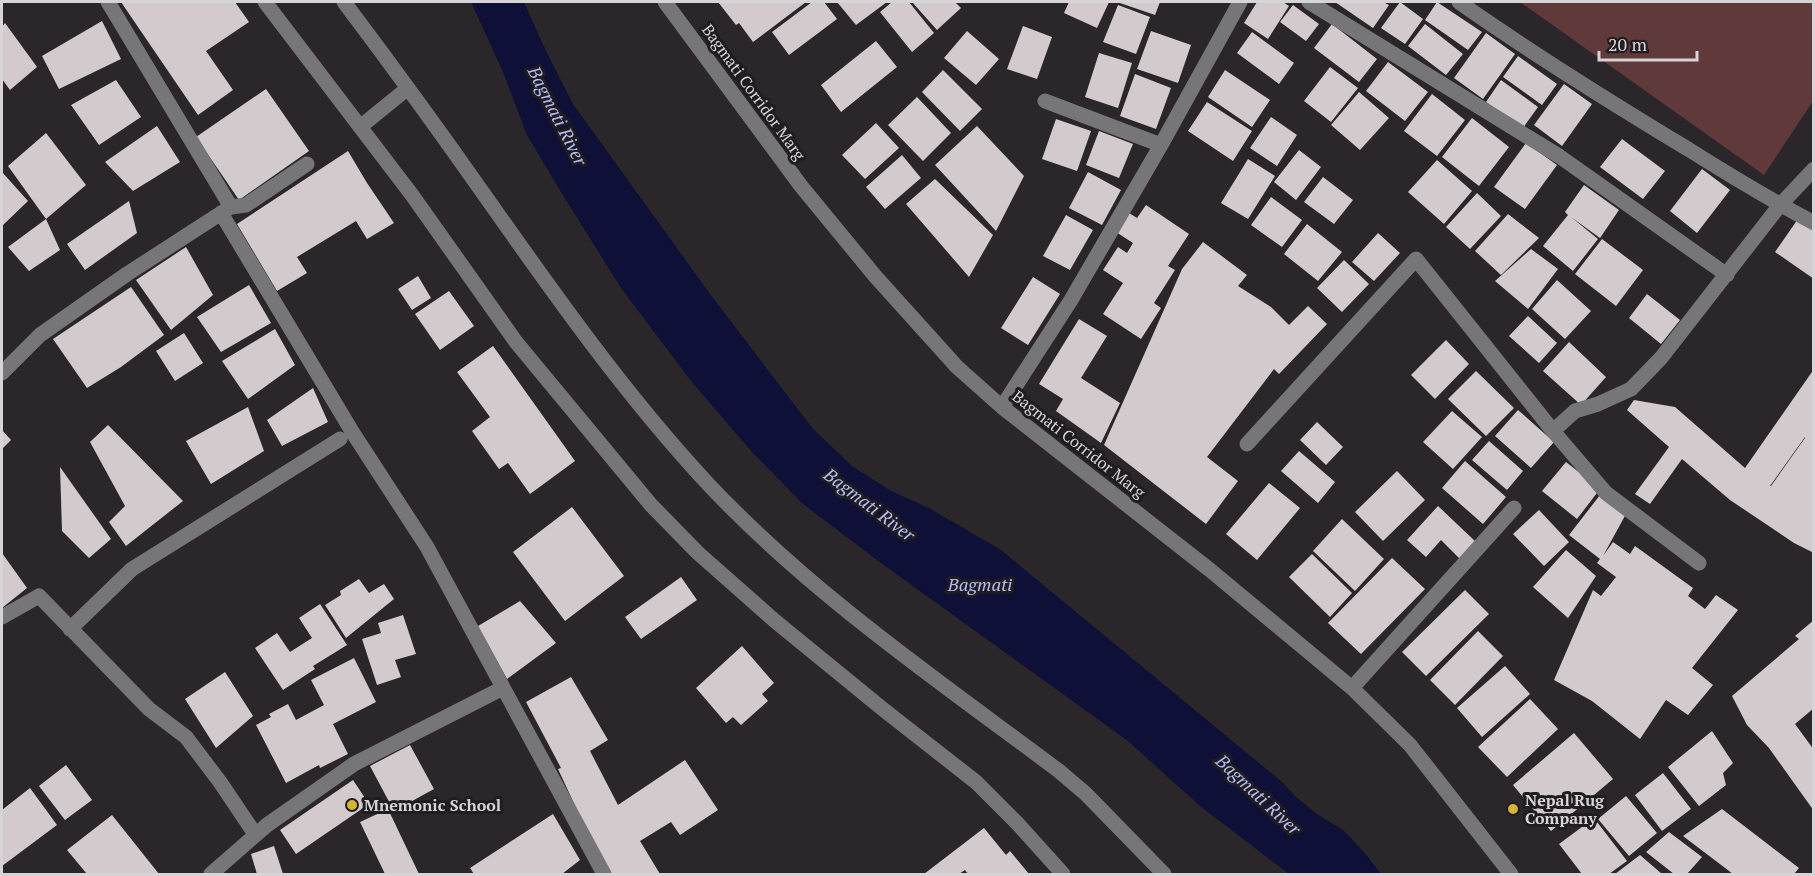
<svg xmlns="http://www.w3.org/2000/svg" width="1815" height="876" viewBox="0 0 1815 876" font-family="'PT Serif',serif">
<rect width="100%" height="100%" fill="#2a262a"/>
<!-- green -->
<path fill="#60393a" d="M1520,2H1813V101L1764,175Z"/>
<!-- water -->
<path fill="#0e1037" d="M471,2H524L546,51L573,104L710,294L813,429L852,466L891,491L929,508L1001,550L1282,782L1295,796L1317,814L1343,830L1364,852L1381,874H1289L1200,806L1128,741L881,563L803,504L752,452L691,381L621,288L556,184L526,133L503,72Z"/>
<!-- building -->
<path fill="#d3cace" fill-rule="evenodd" d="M121,2H235L249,22L206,51L233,90L198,115Z
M718,2H806L753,42L739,23L736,25Z
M812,2H824L837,19L789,55L772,32Z
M837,2H887L856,25Z
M892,2H909L934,33L912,52L880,12Z
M912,2H955L961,8L937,30Z
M1069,2H1109L1097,28L1064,13Z
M1117,2H1160L1155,15Z
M1257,2H1283L1289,6L1268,39L1244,23Z
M1335,2H1383L1389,5L1373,28Z
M1400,2L1423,19L1405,44L1381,28Z
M1437,2L1482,32L1468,50L1425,20Z
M1118,5L1150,17L1136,54L1103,42Z
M1293,5L1319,24L1306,41L1280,22Z
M102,21L121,59L59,89L42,56Z
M5,23L37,67L10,90L2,79V27Z
M1332,24L1377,59L1359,82L1314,48Z
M1425,24L1463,54L1446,75L1408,46Z
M1023,26L1052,37L1037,79L1007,69Z
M967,31L999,59L976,85L944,58Z
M1151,31L1191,45L1178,83L1137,69Z
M1252,32L1294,63L1279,84L1237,53Z
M1486,33L1515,54L1483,99L1454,78Z
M876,41L897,67L841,112L821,85Z
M1099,53L1132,63L1118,108L1085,97Z
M1518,56L1557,84L1542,105L1503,77Z
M1388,62L1428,92L1405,121L1366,91Z
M1330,67L1358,88L1331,122L1304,101Z
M943,70L982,109L960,131L922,92Z
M1225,70L1270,100L1252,127L1208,97Z
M1135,74L1171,88L1156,129L1120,116Z
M116,80L141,117L99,145L71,105Z
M1501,80L1538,107L1523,128L1486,102Z
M1564,84L1592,104L1562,146L1534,125Z
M266,89L309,151L239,200L196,137Z
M1359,92L1389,118L1360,150L1331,125Z
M1432,94L1465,120L1437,156L1404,131Z
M917,97L951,133L923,161L888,125Z
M1207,102L1252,131L1233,161L1188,131Z
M1271,117L1297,135L1277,166L1250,148Z
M1472,118L1509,147L1479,186L1442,157Z
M1056,119L1091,131L1077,171L1042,159Z
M876,123L899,148L865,179L842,155Z
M157,126L180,162L133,191L105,162Z
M977,126L1024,176L996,231L935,165Z
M1099,131L1133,144L1119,178L1086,165Z
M46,133L86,185L46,219L8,166Z
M1622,139L1665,171L1643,199L1600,167Z
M1526,143L1557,165L1525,209L1494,187Z
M1299,150L1321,167L1296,200L1274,182Z
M348,151L367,183L394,223L367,239L356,221L297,257L307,273L277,291L237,224Z
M902,155L921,178L885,209L866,187Z
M1248,159L1275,176L1248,219L1221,203Z
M1437,160L1472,191L1444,224L1408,192Z
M1702,169L1730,190L1697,233L1670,211Z
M2,172L28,201L2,226Z
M1088,172L1121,190L1102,225L1069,208Z
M1323,177L1353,200L1334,224L1304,202Z
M935,179L993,235L969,277L906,204Z
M1584,185L1619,210L1600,238L1571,217L1598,239L1573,271L1543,246L1568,215L1565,212Z
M1477,193L1501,216L1470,249L1446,227Z
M1271,197L1302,220L1282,247L1251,225Z
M129,201L137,233L85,270L67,244Z
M1146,205L1189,234L1168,266L1175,270L1154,303L1161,308L1141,339L1103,314L1123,283L1103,270L1118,247L1127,253L1133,243L1116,232L1129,213L1137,218Z
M1508,214L1539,238L1501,275L1475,251Z
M1066,215L1093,230L1070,270L1043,256Z
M1800,216L1814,225V279L1775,252Z
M46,219L60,250L29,271L8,247Z
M1307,224L1342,252L1318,281L1284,254Z
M1378,233L1400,253L1374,281L1352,262Z
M1602,239L1643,270L1616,306L1575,274Z
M1203,242L1247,275L1238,286L1271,307L1289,325L1308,306L1327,324L1279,374L1274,369L1207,457L1238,481L1206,524L1104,445L1182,269Z
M186,247L213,295L171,330L136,280Z
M1531,249L1558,269L1528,309L1495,281Z
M1344,260L1369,284L1342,312L1317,288Z
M418,276L431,298L412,310L398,289Z
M1033,277L1060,294L1028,345L1001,328Z
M1557,280L1591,311L1565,339L1532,309Z
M249,285L271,323L221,352L197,317Z
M131,287L164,335L121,367L87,388L53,339Z
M449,291L474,326L440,350L415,314Z
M1647,294L1680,320L1661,344L1629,318Z
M1528,316L1557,343L1539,363L1509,336Z
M1079,319L1107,336L1081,378L1120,403L1101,443L1056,411L1063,399L1039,384Z
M275,329L295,365L248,399L222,361Z
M184,333L203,363L175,381L156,351Z
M1446,340L1469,364L1435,399L1411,375Z
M1569,342L1606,377L1581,405L1543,371Z
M493,346L575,461L530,494L508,463L499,469L472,431L490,417L457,372Z
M1814,369V553L1794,543L1730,500L1682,459L1650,504L1635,494L1669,447L1627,410L1634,400L1675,407L1745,468ZM1805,437V438L1771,486H1770Z
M1476,371L1514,408L1486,436L1448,399Z
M313,388L328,422L282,446L267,420Z
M248,407L264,451L211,484L186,441Z
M1518,410L1554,442L1531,468L1495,436Z
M1452,411L1482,437L1453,469L1423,442Z
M1317,422L1343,447L1326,465L1300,440Z
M108,425L183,501L126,546L109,522L125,506L90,442Z
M2,430L11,440L2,449Z
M1489,441L1523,471L1507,490L1472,460Z
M1299,451L1335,482L1318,503L1281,471Z
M1465,461L1506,497L1483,524L1442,488Z
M1566,462L1600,489L1577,519L1542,491Z
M60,467L111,539L89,558L62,531Z
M1397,471L1425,500L1383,541L1355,512Z
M1269,483L1300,508L1257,560L1226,534Z
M1600,495L1626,514L1603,556L1613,542L1630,554L1635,546L1693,588L1688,596L1705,609L1716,595L1738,610L1692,668L1713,685L1688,715L1666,700L1640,739L1592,701L1554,680L1593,590L1601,596L1616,577L1597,563L1600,559L1569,535Z
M1438,506L1476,542L1460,559L1441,540L1426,557L1407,540Z
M572,507L624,576L565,621L513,552Z
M1539,510L1569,542L1544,566L1513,534Z
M1342,519L1384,559L1355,591L1313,551Z
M1566,550L1596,576L1568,618L1533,587Z
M2,553L27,588L2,608Z
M1312,554L1352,593L1330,617L1289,577Z
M1392,558L1425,589L1361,654L1328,623Z
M681,577L697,600L641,639L625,617Z
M359,579L369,593L384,584L394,599L346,638L325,605L341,595L340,591Z
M1465,590L1489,614L1426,676L1402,652Z
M520,601L556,643L507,679L478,626Z
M320,604L347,645L313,666L315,669L283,690L255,648L277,633L290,652L312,638L299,618Z
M403,615L416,654L395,660L401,677L377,685L362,639L381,633L378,623Z
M1814,620V708L1795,724L1814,750V811L1769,748L1747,725L1732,696L1799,639L1795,636Z
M1478,631L1503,656L1455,705L1430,680Z
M742,646L774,683L762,694L768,701L741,725L733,717L726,723L696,688Z
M354,658L376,702L333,724L348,754L320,768L319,765L286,783L256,725L271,717L269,714L288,704L296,720L324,705L311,680Z
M1505,666L1530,694L1482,737L1457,708Z
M225,672L253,716L216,748L185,699Z
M571,677L608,740L590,751L618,805L685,760L718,810L680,835L671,822L640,841L660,874H612L585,827L558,769L561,768L526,702Z
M1530,699L1558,729L1507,777L1478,747Z
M1712,731L1733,763L1723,773L1726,785L1699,806L1668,767Z
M1574,733L1613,779L1551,831L1513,785Z
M410,745L434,789L394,811L370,766Z
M66,765L92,800L65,820L39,786Z
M1663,773L1691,809L1662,831L1635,795Z
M353,780L369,804L296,854L280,830Z
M30,788L57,825L2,866V810Z
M1626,796L1657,833L1629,856L1598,819Z
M388,809L419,874H385L360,822Z
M1722,809L1799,868L1794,874H1733L1683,836Z
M553,814L580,860L562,874H474L470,868Z
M112,815L159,874H87L67,850Z
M1594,818L1627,861L1609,874H1582L1559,844Z
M984,828L1006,855L1010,851L1029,874H968L965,870L959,874H924Z
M1669,832L1702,857L1687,874H1674L1646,852Z
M274,846L283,874H257L251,854Z
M1640,855L1662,874H1615Z"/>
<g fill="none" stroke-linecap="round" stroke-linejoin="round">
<!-- minor -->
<path stroke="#767578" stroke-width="15" d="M108,2L231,207L246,205L307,164
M265,2L412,195L516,342L651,505L698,553L775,621L884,710L976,782L1017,823L1063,874
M344,2C393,67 441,133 488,200C557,298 627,397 709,485C813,595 939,681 1059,771L1086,794L1164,874
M665,2L801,186L875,276L957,367L1002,407L1210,570L1352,688L1410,745L1511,874
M1309,2L1559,156L1727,275
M1459,2C1533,54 1610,102 1688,149C1729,175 1771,200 1814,223
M1045,101L1161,145
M360,127L408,88
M221,213L353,433L427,547L604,874
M2,373L40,335L127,274L229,208
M1002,407L1071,300L1161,145L1240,2
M1553,431L1575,411L1598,404L1631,389L1661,358L1780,205L1814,169
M1247,444L1416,259L1553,431L1606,493L1699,563
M2,617L39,596L149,709L186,737L220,782L255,834
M70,629L132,569L340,439
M1352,688L1514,508
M211,874L267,825L354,764L503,688"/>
</g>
<!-- markers -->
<g fill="#d4b635" stroke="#211c20" stroke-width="2">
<circle cx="352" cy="805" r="6"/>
<circle cx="1513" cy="809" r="6"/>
</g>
<g text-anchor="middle" stroke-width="6" stroke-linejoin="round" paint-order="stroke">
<!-- street labels -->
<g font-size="16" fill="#d7d4d7" stroke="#211c20">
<text transform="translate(754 92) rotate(54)" y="6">Bagmati Corridor Marg</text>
<text transform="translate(1079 444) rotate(38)" y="6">Bagmati Corridor Marg</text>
</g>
<!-- poi labels -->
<g font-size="16" font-weight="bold" fill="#d7d4d7" stroke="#211c20" text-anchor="start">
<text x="1525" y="806">Nepal Rug<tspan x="1525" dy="18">Company</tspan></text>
<text x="364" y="811">Mnemonic School</text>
</g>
<!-- water labels -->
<g font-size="18" font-style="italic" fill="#b4c0fb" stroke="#211c20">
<text transform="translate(557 116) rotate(63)" y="6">Bagmati River</text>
<text transform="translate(869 505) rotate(37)" y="6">Bagmati River</text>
<text x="980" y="591">Bagmati</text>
<text transform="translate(1258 795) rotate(43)" y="6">Bagmati River</text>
</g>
</g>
<!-- border -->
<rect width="1815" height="876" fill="none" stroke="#d7d4d7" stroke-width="6"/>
<!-- scale -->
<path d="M1599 51v9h98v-9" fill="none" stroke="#d7d4d7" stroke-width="3"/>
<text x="1608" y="51" font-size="18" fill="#d7d4d7" stroke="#211c20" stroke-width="4.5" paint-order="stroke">20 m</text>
</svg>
